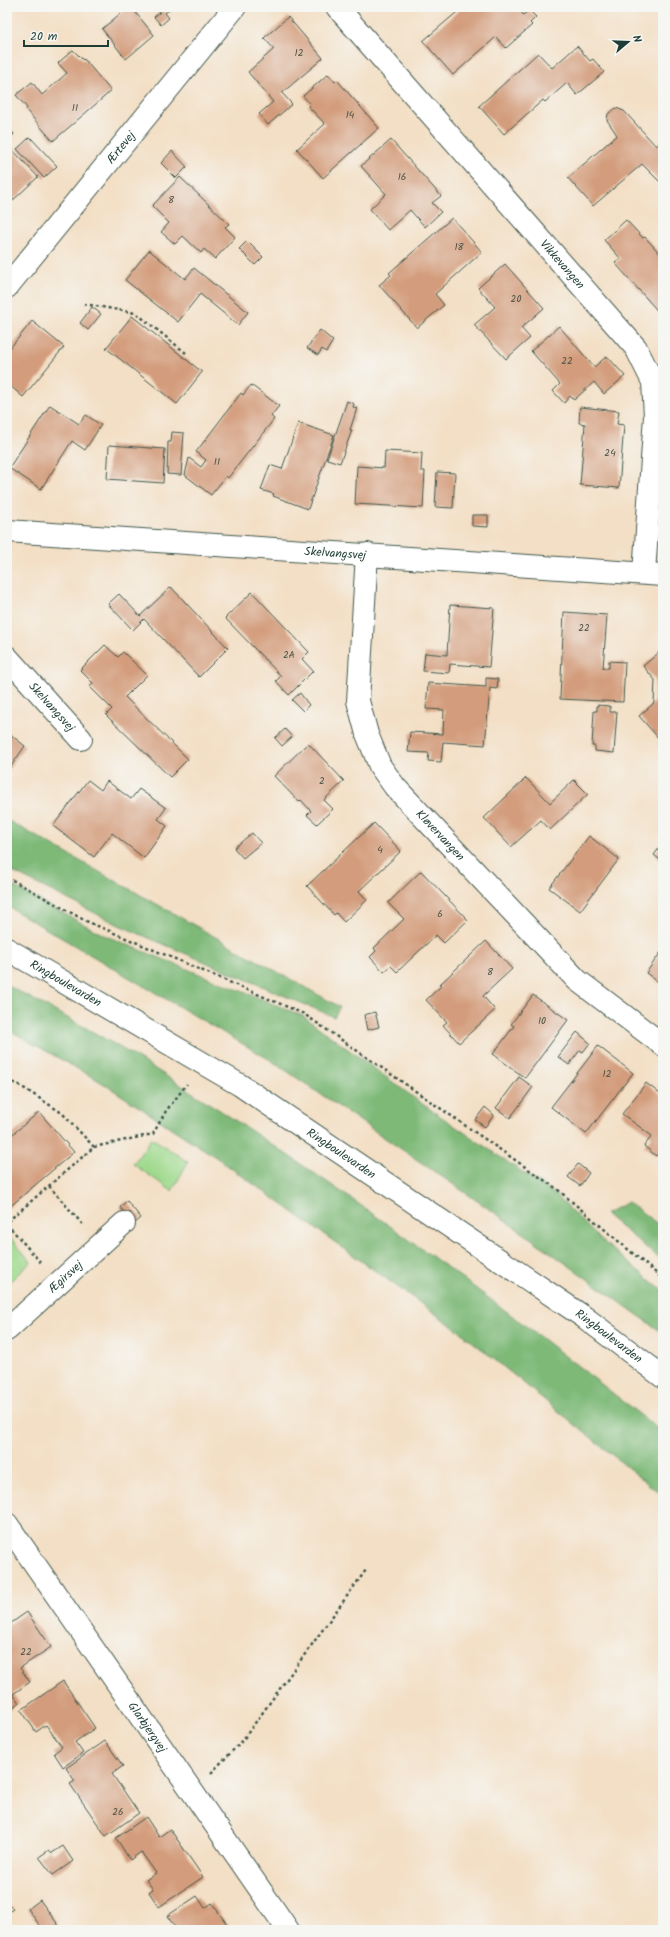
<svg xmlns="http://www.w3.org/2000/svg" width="670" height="1937" viewBox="0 0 670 1937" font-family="Kalam,sans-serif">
<rect width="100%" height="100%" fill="#f6f6f2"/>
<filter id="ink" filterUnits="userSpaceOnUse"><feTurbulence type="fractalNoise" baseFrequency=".025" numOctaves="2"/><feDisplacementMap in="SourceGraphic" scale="8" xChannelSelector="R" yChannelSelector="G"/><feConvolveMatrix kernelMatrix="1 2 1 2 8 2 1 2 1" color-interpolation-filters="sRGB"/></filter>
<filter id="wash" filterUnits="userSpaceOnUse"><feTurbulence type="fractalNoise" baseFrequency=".012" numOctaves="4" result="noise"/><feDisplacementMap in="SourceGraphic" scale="16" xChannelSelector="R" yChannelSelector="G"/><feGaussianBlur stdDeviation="0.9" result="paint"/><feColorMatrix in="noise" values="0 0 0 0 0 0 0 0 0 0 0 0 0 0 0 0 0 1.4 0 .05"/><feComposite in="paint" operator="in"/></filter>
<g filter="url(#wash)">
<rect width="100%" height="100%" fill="#f3dfc5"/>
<!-- green -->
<path fill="#9ed98c" stroke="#5e8b60" d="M152,1138L188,1162L172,1191L133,1164Z
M9,1236L31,1262L7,1284V1238Z"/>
<!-- forest -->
<path fill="#7eb978" stroke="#4e7b56" d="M7,820L340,1007L334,1017L121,926L7,869Z
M7,883L106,936L303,1016L424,1105L556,1195L600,1239L663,1291V1333L498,1215L272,1061L7,906Z
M7,985C43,1005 80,1024 116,1045C307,1161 488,1293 663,1433V1496L458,1330L217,1158L101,1082L7,1029Z
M628,1202L663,1228V1261L605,1214Z"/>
<g id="blocks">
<!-- building -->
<path fill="#d39c7b" d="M128,7H131L154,35L126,59L102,29Z
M156,7H173L165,13L169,18L161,25L154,17L160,12Z
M463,7H518L523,15L529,10L536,17L530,23L532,25L506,48L496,37L453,75L423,41Z
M288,17L323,58L282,93L292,104L268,125L259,114L273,102L248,72L274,49L264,38Z
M577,46L590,61L593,59L604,72L577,95L567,83L545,102L543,100L504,134L479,106L538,53L552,68Z
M73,50L83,60L84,59L111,91L53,141L26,110L27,108L16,95L32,82L42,95L67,73L58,63Z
M328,74L335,82L337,80L379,128L323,178L297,149L325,124L308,106L310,104L303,96Z
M616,108L624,111L656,146L663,140V185L642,164L593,206L568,178L617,135L607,120L608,114Z
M7,126L14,134L7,140Z
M30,137L57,166L44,178L17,149Z
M391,140L441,196L432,203L441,212L425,227L410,210L388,230L370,209L386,194L361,166Z
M7,144L38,177L10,203L7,199Z
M172,151L187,167L176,178L161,163Z
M180,177L229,224L225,227L235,237L215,259L204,249L201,253L183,236L175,244L161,232L169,223L152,206Z
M452,218L482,252L435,294L444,305L417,328L379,285L391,275L389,273Z
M626,220L643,238L645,237L663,257V317L615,263L621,259L604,240Z
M247,241L263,257L255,265L239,249Z
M149,250L185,279L194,268L248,312L238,325L200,294L178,322L125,280Z
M505,264L544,308L521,328L530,338L506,359L474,325L495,307L478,288Z
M92,307L101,314L88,330L80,323Z
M132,316L202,372L177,404L106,348Z
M32,321L64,347L23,397L7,383V352Z
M559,326L594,367L607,356L625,376L604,394L594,382L574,400L570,396L564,403L553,391L560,384L531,351Z
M320,330L333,341L326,352L322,349L318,355L307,348Z
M251,385L279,406L271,416L274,419L228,478L226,476L211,495L185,475L189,458L201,467L206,460L196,452L241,393L243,395Z
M347,401L354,404L353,407L357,408L350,430H352L340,463L327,459Z
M50,405L79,424L86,415L101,425L85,450L72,441L41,489L9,468Z
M580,407L619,411L617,424L624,425L619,488L580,485L585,424L579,423Z
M298,423L334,435L308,509L273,496L274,494L261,490L270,465L282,469Z
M172,432L184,433L181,475L167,474L168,442H171Z
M109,445L165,449L163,483L107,479Z
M385,451L422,453L421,471H425L423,508L355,504L357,466L384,468Z
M437,472L455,473L453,508L435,507Z
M472,515H488V527L472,526Z
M171,587L228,648L199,677L144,619L133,630L108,604L119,594L140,616Z
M252,592L309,652L302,659L313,671L289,695L276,681L281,676L225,618Z
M450,605L494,608L489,667L450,664L449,673L423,671L425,653L447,655Z
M564,612L607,615L603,668H609V661L625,662L623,702L560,699Z
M105,645L118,657L123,652L147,675L125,697L188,759L170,777L106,715L112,709L90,687L93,683L80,670Z
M663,649V749L658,744L661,741L639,716L654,703L655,680L643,666Z
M486,678L498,679L497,689L490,688L485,745L443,742L441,762L428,761L429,753L408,752L410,732L443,734L444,710L426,709L428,683L486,687Z
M300,693L309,705L303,711L292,700Z
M597,705L610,706V712H617L614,753L595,751V746H592L594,711H597Z
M285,729L292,737L282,746L275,738Z
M7,732L25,746L7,772Z
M308,743L344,781L324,800L333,809L317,824L307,815L311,811L301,800L299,802L274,776Z
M526,778L550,803L574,780L588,794L550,830L541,820L511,847L484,818Z
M88,780L101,790L107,781L131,799L139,789L166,808L158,819L167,826L144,858L112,833L94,857L53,826Z
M374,823L401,851L359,891L367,900L344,922L336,913L334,915L307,886Z
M252,833L261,843L243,858L234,848Z
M589,836L619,859L580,911L549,888Z
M663,843V862L654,855Z
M421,871L468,920L444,943L436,935L397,972L391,966L384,972L370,957L376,951L374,948L404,919L388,903Z
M486,941L512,969L483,996L495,1010L459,1043L443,1025L447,1022L426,1000L441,986L439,985Z
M661,952L663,953V982L661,984L646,973Z
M533,995L568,1020L525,1078L493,1054L514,1026L511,1024Z
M375,1012L379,1027L367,1030L364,1015Z
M577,1032L590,1043L583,1052L580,1050L569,1065L558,1057Z
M598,1046L633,1073L586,1134L551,1107Z
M519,1077L533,1087L510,1118L496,1108Z
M646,1083L663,1096V1147L656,1156L644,1146L652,1136L622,1114Z
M485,1107L494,1115L485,1127L475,1120Z
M39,1112L74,1152L7,1209V1139Z
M578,1164L589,1173L580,1186L568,1177Z
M127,1201L141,1218L134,1224L120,1207Z
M27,1612L51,1647L20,1668L30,1682L13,1694L19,1703L7,1712V1626Z
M63,1681L95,1728L75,1742L83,1753L63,1767L54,1753L62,1747L46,1725L36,1732L21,1710Z
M105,1741L123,1766L112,1774L139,1813L106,1836L70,1784L75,1781L66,1768Z
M146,1817L159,1837L170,1829L203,1877L159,1907L149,1892L153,1889L146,1880L156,1873L141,1852L130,1860L116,1838Z
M63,1846L73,1861L53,1875L39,1857L49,1850L52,1853Z
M197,1896L205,1908L212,1903L231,1930H173L176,1928L167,1916Z
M40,1900L62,1930H43L28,1909Z
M7,1902L13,1909L7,1913Z"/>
</g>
</g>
<g filter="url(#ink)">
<use href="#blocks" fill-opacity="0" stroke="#3f554a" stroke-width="1"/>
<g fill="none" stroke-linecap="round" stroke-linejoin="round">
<!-- minor casing -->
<g stroke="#3f554a" stroke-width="24">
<g id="minor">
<path id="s1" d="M337,7L636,348L653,382L655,416L644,573"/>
<path id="s2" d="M7,287L235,7"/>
<path id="s3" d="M7,531L663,575"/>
<path id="s4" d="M367,554L358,701L367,734L380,766L395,787L577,980L663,1045"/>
<path id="s5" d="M7,657L81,739"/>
<path id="s6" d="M7,1330L124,1223"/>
<path id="s7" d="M7,1524L288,1930"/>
</g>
</g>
<!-- secondary casing -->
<g stroke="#3f554a" stroke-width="24">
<g id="secondary">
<path id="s8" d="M7,949L240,1085L584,1317L663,1377"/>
</g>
</g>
<!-- path -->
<path stroke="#3f554a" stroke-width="2.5" stroke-dasharray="3 3" stroke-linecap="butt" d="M84,304L136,313L186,353
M7,877L86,921L304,1014L557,1189L663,1279
M7,1080L19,1085L62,1113L94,1147L7,1222
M94,1147L153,1134L166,1111L187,1084
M49,1186L84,1226
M7,1224L42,1264
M211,1773L242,1741L366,1570"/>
<!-- minor -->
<use href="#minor" stroke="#fff" stroke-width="22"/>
<!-- secondary -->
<use href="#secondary" stroke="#fff" stroke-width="22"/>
</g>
</g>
<g text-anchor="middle" stroke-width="3" stroke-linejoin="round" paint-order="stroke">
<!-- number labels -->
<g font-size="10" fill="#4c5546">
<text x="299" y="56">12</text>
<text x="75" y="111">11</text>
<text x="350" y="118">14</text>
<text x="402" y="180">16</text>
<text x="171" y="203">8</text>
<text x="459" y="250">18</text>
<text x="516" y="302">20</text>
<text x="567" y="364">22</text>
<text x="610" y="456">24</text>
<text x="217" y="465">11</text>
<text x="584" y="631">22</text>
<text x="289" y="658">2A</text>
<text x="322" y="784">2</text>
<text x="380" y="853">4</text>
<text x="440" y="917">6</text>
<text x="490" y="975">8</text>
<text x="542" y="1024">10</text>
<text x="607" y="1077">12</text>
<text x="26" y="1655">22</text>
<text x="118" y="1815">26</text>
</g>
<!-- street labels -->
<g font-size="12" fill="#1f3d34" stroke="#f6f6f2">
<text dy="4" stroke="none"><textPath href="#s2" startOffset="180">Ærtevej</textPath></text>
<text dy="4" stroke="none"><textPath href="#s1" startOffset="342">Vikkevangen</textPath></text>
<text dy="4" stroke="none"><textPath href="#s3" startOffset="329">Skelvangsvej</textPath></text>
<text dy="4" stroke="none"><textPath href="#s5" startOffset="67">Skelvangsvej</textPath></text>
<text dy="4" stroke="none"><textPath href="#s4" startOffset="308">Kløvervangen</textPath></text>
<text dy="4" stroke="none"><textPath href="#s8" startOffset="68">Ringboulevarden</textPath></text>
<text dy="4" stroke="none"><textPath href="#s8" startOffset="392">Ringboulevarden</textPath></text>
<text dy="4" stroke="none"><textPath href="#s6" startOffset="79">Ægirsvej</textPath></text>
<text dy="4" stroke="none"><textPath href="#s8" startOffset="716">Ringboulevarden</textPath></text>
<text dy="4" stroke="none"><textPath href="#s7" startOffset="247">Glarbjergvej</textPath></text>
</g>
</g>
<!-- margin -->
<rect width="670" height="1937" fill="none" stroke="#f6f6f2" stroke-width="24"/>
<!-- north arrow -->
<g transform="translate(628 42) rotate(71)" stroke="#f6f6f2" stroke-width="3" paint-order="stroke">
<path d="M0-3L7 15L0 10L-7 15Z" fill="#1f3d34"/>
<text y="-6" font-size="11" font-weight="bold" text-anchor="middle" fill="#1f3d34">N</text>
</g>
<!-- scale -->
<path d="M24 40v6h84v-6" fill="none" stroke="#1f3d34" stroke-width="2"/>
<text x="30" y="40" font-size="12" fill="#1f3d34" stroke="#f6f6f2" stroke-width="3" paint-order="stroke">20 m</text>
</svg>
